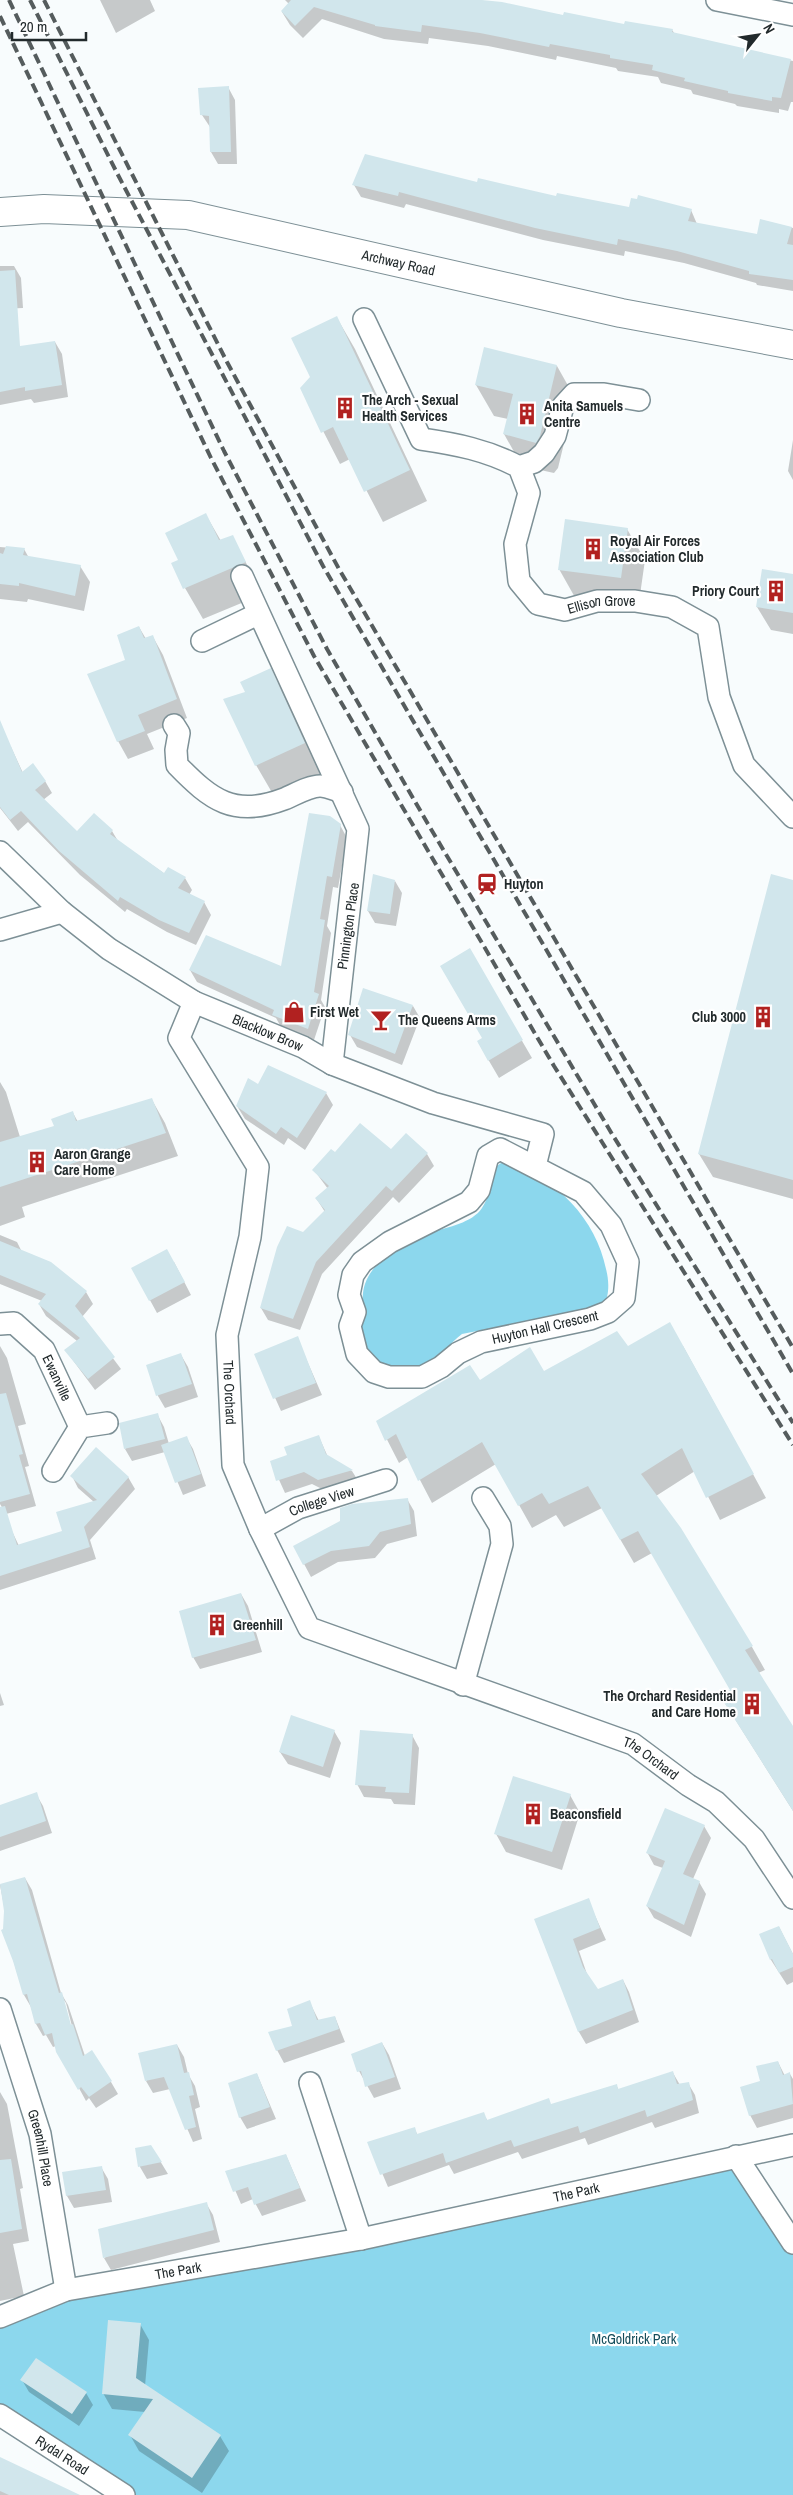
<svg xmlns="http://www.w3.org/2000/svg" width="793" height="2495" viewBox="0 0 793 2495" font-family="'Archivo Narrow',sans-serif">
<rect width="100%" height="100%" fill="#f8fcfd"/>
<!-- green -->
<path fill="#8cd7ed" d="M501,1163C552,1172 596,1218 606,1269C609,1280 610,1296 603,1306L462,1334C450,1343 442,1356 428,1364C420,1368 411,1367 402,1367C365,1367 360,1341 362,1310C363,1301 362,1292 365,1284C374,1258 407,1240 432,1232C448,1227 472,1223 482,1208C490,1196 492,1181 494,1168Z
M736,2156L793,2245V2495H130L0,2413V2317L66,2290Z"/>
<!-- shadow -->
<path fill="#0003" fill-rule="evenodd" d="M100,0H150L155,11L116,33Z
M285,0H473L625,26L672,30L675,34L793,61V102H791L788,111L779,109V113L737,106L735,104L693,94L691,90L661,83L658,77L618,71L616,68L557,56L556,60L488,46L429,38L428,44L384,39L322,19L303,38L290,25L282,12L289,4Z
M228,87L235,100L237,164H218L211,152L210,127L202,115Z
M478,184L630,209L691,210L697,224L758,236L761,220L793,228V291L757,285L756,283L684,263L625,251L624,256L543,240L406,204L404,208L361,197L354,185Z
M0,266H14L21,278L23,308L0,309Z
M337,318L355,349L427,501L383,522L350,459L340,464L301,388L311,378Z
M55,342L62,354L68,397L34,403L31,399L0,405V351Z
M557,366L575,398L558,468L554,473L522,466L504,434L508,419L494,416L476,385Z
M793,440V480L788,471Z
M206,515L221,541L232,537L263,594L203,619L185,588L179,561Z
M627,529L645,560L638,609L577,601L559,569Z
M0,547L24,549L29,558L80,566L90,582L84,611L28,599L27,602L0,599Z
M793,575V634L771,630L757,607Z
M139,627L146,639L153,637L163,655L187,718L147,734L154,749L128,759L118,741L127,661Z
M270,670L288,701L322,775L274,796L256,765Z
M11,747L23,773L45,781L52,793L43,800L77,833L94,815L112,831L118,841L165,874L185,878L192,890L189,895L204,902L211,915L196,945L167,932L127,909L125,912L80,875L28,822L18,831L0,808V756Z
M340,825L347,838L338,888L333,887L327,926L331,933L321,1000L325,1007L314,1040L281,1027L276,1018L197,982L190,970L282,968Z
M395,881L402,893L396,926L375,923L368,911Z
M793,881V1199L713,1177L699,1154Z
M469,950L532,1058L499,1078L478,1042L483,1039Z
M413,1006L420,1018L402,1065L357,1047L350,1035Z
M0,1082L6,1092L20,1137L56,1127L73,1113L78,1122L152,1100L165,1123L178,1156L22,1207L25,1217L0,1226Z
M259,1085L326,1093L333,1105L305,1150L288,1138L284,1145L245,1119L237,1106Z
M391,1151L427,1154L434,1166L399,1203L393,1197L322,1274L300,1330L268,1320L261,1308L304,1233L325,1212L316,1198L328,1189L314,1170L336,1154Z
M0,1235L17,1242L22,1252L86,1292L93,1304L82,1317L121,1369L95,1390L66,1351L77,1341L46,1316L39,1304L42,1301L0,1284Z
M174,1262L191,1295L157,1313L133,1269Z
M297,1338L322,1395L281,1411L256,1355Z
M0,1346L7,1358L26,1424L18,1426L29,1466L25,1467L36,1506L6,1514L0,1504Z
M683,1346L766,1498L720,1520L695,1471L656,1496L680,1529L752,1647L765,1670L758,1673L793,1727V1811L721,1697L732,1690L652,1553L634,1563L602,1508L564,1527L556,1515L532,1528L496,1464L432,1503L408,1457L399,1463L378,1422L479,1382L544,1372L628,1347Z
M181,1355L188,1367L198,1397L165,1408L158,1396L148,1366Z
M157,1414L164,1427L169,1444L186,1437L193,1449L206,1486L183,1495L165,1452L132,1461L125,1449Z
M319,1437L328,1457L352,1471L359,1482L326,1491L312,1484L285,1493L271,1462L289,1456Z
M72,1476L128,1477L135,1489L90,1540L96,1559L0,1590V1532L11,1529L19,1546L63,1532L94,1502L78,1488Z
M407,1499L414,1511L417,1536L387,1544L375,1558L338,1562L311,1577L295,1547Z
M241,1594L248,1606L262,1652L200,1669L193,1657Z
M0,1693L4,1705L0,1706Z
M334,1731L341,1743L330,1778L288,1764L280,1752Z
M412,1735L419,1748L415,1805L394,1804L391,1799L364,1797L357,1784Z
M36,1794L43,1806L52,1833L0,1851V1806Z
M570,1795L580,1813L562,1870L506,1852L496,1834Z
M704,1826L711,1838L693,1879L699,1882L706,1894L691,1937L654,1918L647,1906L663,1868L654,1865L647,1852Z
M25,1878L32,1890L61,1993L68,2005L85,2056L111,2082L118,2094L96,2108L89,2098L86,2101L56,2046L53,2047L46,2035L43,2036L36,2024L31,2007L24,1995L4,1930L5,1911L0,1885ZM63,1999L66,2003L73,2030L71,2031Z
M588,1900L606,1940L579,1951L588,1977L598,1991L623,1980L629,1992L639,2022L586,2044L579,2032L535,1920Z
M779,1927L793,1954V1982L787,1985L771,1960L761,1934Z
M309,2001L319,2021L335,2017L345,2042L284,2063L277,2050Z
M382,2043L389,2055L401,2089L374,2098L359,2071Z
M177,2045L184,2057L188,2074L195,2086L200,2107L195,2109L202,2139L193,2142L170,2089L153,2093L146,2081Z
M778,2062L785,2076L790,2074L793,2079V2118L757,2128L750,2115L762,2082Z
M673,2073L680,2085L688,2083L695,2095L699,2113L655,2128L652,2122L588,2145L585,2138L522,2159L518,2152L454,2174L449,2165L388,2187L369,2142L414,2129L418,2135L483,2114L488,2121L551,2105L616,2085L619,2090Z
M257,2074L276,2119L247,2129L240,2117Z
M0,2092L7,2104L23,2188L20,2189L29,2241L13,2244L24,2296L0,2301Z
M151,2146L168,2174L147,2179L140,2167L136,2149Z
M286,2155L306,2201L262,2216L253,2199L241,2204L227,2171Z
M101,2167L108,2179L112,2202L74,2208L67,2196L63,2173Z
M206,2203L213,2215L220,2242L111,2270L104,2258Z
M140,2324L149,2340L145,2386L220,2436L229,2451L202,2493L139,2451L130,2435L145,2412L112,2409L103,2393Z
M22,2380L86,2393L93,2405L79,2426L29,2392Z
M0,2458L71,2495H0Z"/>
<!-- building -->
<path fill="#d1e6ec" d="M291,0H482L502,2L563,15L564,12L624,24L625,21L673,29L672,32L791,59L781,98L772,97V101L728,93V91L684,81L685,78L652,70L653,65L610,58V55L550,44L549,47L480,33L422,25L421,32L375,26V25L314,7L295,26L281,11Z
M229,86L231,152H210L209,116L200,115L198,88Z
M365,154L477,182L478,178L556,196L557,193L629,207L631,198L637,199L638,195L692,209L688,221L757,234L760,219L792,227L787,244L793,245V280L749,274V271L677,251L618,239L617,245L535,228L399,192L398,196L352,185Z
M15,270L20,346L55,341L62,385L25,391V387L0,392V271Z
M337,316L410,470L364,492L333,427L321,433L300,388L310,377L291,338Z
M484,347L557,365L540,436L536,443L503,434L513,394L475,385Z
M206,513L219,540L233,535L246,562L183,589L171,563L178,560L165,533Z
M565,519L628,528L621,578L558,570Z
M6,546L25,548L23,555L81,565L75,596L19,583V586L0,584V553L3,554Z
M762,569L793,574V613L756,607Z
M139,626L144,638L153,635L177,699L138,715L145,731L117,742L87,674L125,660L117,635Z
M271,668L305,743L255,766L223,699L245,692L240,682Z
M0,720L22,772L33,763L46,781L35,790L77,831L94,813L113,830L110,834L164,873L168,867L186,877L178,888L205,901L189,933L159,920L120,897L118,901L59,851L21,811L10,820L0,807Z
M309,813L330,816L341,824L332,877L327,876L320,919L325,920L314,992L319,994L308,1029L272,1015L274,1010L189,970L206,935L281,966Z
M373,874L395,880L390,914L367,911Z
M771,874L793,880V1180L698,1154Z
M470,948L523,1040L488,1061L477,1041L482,1038L440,966Z
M363,988L413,1005L395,1054L348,1035Z
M268,1065L327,1092L297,1138L281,1127L276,1134L236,1106L248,1078L258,1084Z
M152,1098L166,1133L0,1187V1142L54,1126L51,1119L73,1111L76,1121Z
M360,1123L391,1149L406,1133L428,1153L392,1191L386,1186L316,1262L293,1319L260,1308L277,1247L287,1226L303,1232L325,1210L315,1198L329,1186L312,1170L331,1149L335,1152Z
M0,1241L51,1262L87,1291L75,1306L115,1357L88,1379L64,1350L80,1338L38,1304L46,1294L0,1275Z
M167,1249L185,1282L149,1301L131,1268Z
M670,1322L754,1474L706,1498L682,1448L641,1474L681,1528L753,1646L745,1650L793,1726V1811L720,1696L730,1690L638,1531L620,1540L588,1486L549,1504L542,1493L518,1506L482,1442L418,1481L396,1434L385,1441L376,1421L470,1365L480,1380L530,1347L544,1371L617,1331L628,1346Z
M298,1336L316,1383L273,1399L254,1354Z
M181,1353L192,1384L156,1396L146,1365Z
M6,1393L23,1454L19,1455L30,1494L0,1502V1394Z
M158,1413L165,1439L124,1449L119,1423Z
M319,1435L326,1454L353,1470L318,1480L304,1472L276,1481L270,1461L287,1455L284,1447Z
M187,1436L201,1474L175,1483L161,1445Z
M96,1447L129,1477L84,1527L90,1547L0,1576V1507L5,1506L17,1545L62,1531L56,1512L97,1500L70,1476Z
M408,1498L411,1524L380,1532L369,1546L331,1551L303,1565L293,1546L340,1521V1508L352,1504Z
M241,1593L256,1640L192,1658L179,1611Z
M291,1715L335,1730L323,1767L279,1752Z
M360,1730L413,1734L409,1793L385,1792L386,1787L355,1785Z
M513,1776L571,1794L552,1852L494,1834Z
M37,1792L46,1821L0,1837V1805Z
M665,1808L705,1825L683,1874L700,1881L684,1925L646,1906L665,1861L646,1853Z
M25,1877L59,1993L62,1992L71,2025L73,2024L83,2056L92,2050L112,2081L89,2097L81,2087L78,2090L56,2052L52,2033L45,2035L40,2023L35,2024L27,1994L23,1995L13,1961L1,1930L3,1929L4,1911L0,1884Z
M589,1898L600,1928L573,1939L583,1967L598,1989L623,1979L633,2010L578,2032L534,1919Z
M779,1926L793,1954V1967L779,1973L772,1959L770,1960L759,1934Z
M310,2000L317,2020L335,2016L339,2029L276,2051L268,2032L292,2026L287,2009Z
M382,2042L395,2077L365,2087L361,2071L357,2072L351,2054Z
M177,2044L184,2073L189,2072L194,2095L189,2096L196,2127L185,2130L164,2077L145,2081L138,2053Z
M778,2061L783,2075L790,2072L793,2104L749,2116L740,2087L760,2081L756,2066Z
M673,2071L677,2084L689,2082L693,2100L647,2117L645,2110L580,2133L578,2126L514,2147L511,2140L446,2163L443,2153L380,2175L367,2142L415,2127L417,2134L484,2112L487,2120L549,2098L551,2104L617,2084L618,2089Z
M257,2073L270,2107L239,2118L228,2083Z
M151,2145L162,2162L138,2167L135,2148Z
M286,2154L300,2188L254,2205L248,2187L233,2192L225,2171Z
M11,2159L22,2229L0,2233V2160Z
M102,2166L106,2190L66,2196L62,2172Z
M207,2202L214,2230L103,2258L98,2229Z
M108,2320L141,2323L136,2378L221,2435L192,2478L128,2435L153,2399L102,2394Z
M36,2358L87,2392L72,2414L20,2380Z
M0,2457L80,2495H9L0,2491Z"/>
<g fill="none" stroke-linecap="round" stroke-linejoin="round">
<!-- minor casing -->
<g stroke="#7d9096" stroke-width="24">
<g id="minor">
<path d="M717,0L793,15"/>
<path id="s1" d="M364,319L421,439C456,444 487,450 519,467L529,493L515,544L519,581L538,604L565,610L597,601H635L672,607L708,627L719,697L744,765L793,817"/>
<path d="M519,467L534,462L544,453L555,436L563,406L574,394H604L639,400"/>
<path d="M242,576L358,829L332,1064"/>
<path d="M202,641L258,614"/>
<path d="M174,725L179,733L176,750L177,765C211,800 234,818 284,799C294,795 309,786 320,786C327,786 335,790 342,792"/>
<path id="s2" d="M0,852L62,912L109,949L194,1002L303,1047L332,1064L433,1103L543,1134L535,1166"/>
<path d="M0,930L62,912"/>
<path id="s3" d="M194,1002L179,1038L258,1167L250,1237L227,1335L233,1465L260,1529L309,1628L633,1744L688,1785L716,1802L754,1839L793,1898"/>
<path d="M500,1149L583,1192L611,1225L628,1262L624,1298L608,1312L590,1319L481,1342L458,1353L441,1367L422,1377H389L374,1372L357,1354L350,1326L355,1312L349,1295L353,1275L362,1262L390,1242L469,1202L479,1190L488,1156Z"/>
<path id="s4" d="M0,1324L14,1323L44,1350L80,1427"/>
<path d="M53,1471L80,1427L107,1423"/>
<path id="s5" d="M260,1529L298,1508L386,1480"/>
<path d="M463,1685L502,1544L500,1526L483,1498"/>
<path id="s6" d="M0,2009L40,2134L66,2290"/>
<path d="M310,2083L361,2239"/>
<path d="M736,2156L793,2243"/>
<path id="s7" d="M0,2317L66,2290L361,2239L793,2145"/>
<path id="s8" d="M0,2415L124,2495"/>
</g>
</g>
<!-- secondary casing -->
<g stroke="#7d9096" stroke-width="30">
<g id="secondary">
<path id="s9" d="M0,212L44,209L188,215L621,313L793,345"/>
</g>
</g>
<!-- minor -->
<use href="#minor" stroke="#fff" stroke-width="21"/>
<!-- secondary -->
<use href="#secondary" stroke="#fff" stroke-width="28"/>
<!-- rail -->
<path stroke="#555c5d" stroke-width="4" stroke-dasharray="10 5" stroke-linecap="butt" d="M9,0L224,451L327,649L428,824L612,1134L793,1423
M30,0L117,173L323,566L793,1374
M44,0L227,362L339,569L793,1348
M0,16L211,458L314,656L554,1066L793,1445"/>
</g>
<!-- icons -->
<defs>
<g id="building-bare" transform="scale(1.725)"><path d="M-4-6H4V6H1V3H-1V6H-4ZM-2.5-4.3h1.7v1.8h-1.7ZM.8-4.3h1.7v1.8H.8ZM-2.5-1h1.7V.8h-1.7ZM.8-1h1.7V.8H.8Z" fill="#b12120" stroke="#fff" stroke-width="2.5" paint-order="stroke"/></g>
<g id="station-bare" transform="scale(1.725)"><path d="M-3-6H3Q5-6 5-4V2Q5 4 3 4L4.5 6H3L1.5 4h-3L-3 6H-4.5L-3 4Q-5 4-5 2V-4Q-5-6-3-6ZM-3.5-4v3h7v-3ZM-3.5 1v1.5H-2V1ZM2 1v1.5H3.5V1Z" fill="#b12120" stroke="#fff" stroke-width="2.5" paint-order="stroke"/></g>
<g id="shop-bare" transform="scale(1.725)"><path d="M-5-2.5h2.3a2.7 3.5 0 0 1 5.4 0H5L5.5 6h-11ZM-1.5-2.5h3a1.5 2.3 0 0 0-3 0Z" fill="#b12120" stroke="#fff" stroke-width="2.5" paint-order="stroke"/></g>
<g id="bar-bare" transform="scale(1.725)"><path d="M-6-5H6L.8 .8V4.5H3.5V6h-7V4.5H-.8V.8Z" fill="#b12120" stroke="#fff" stroke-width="2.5" paint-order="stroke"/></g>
</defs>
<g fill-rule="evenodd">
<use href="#building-bare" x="345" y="408"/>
<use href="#building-bare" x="527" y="414"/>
<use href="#building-bare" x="593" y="549"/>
<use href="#building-bare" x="776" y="591"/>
<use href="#station-bare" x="487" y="884"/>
<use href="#shop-bare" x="294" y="1012"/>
<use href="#building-bare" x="763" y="1017"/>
<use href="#bar-bare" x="381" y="1020"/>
<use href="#building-bare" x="37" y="1162"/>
<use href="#building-bare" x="217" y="1625"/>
<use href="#building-bare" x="752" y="1704"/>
<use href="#building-bare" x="533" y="1814"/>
</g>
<g text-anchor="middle" stroke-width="4.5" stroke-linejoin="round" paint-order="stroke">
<!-- street labels -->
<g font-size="14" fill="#222a2c" stroke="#fff">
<text dy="5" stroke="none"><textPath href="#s9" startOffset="404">Archway Road</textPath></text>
<text dy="5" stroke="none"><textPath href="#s1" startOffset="448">Ellison Grove</textPath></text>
<text transform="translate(348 926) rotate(-82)" y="5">Pinnington Place</text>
<text dy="5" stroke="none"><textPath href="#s2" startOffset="326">Blacklow Brow</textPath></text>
<text transform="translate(545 1327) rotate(-13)" y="5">Huyton Hall Crescent</text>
<text dy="5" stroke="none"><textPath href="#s4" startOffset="85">Ewanville</textPath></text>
<text dy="5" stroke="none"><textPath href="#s3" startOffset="419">The Orchard</textPath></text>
<text dy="5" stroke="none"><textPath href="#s5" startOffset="68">College View</textPath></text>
<text dy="5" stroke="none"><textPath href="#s3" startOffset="1038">The Orchard</textPath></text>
<text dy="5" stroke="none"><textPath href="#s6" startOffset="145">Greenhill Place</textPath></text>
<text dy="5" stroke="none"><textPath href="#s7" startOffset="591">The Park</textPath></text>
<text dy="5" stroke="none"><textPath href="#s7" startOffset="185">The Park</textPath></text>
<text dy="5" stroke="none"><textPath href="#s8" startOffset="74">Rydal Road</textPath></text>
</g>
<!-- poi labels -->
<g font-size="14" font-weight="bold" fill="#222a2c" stroke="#fff" text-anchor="start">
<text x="362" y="405">The Arch - Sexual<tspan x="362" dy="16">Health Services</tspan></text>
<text x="544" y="411">Anita Samuels<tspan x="544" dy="16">Centre</tspan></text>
<text x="610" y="546">Royal Air Forces<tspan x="610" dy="16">Association Club</tspan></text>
<text x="759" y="596" text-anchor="end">Priory Court</text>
<text x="504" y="889">Huyton</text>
<text x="310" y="1017">First Wet</text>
<text x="746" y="1022" text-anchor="end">Club 3000</text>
<text x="398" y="1025">The Queens Arms</text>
<text x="54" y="1159">Aaron Grange<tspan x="54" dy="16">Care Home</tspan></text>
<text x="233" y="1630">Greenhill</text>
<text x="736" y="1701" text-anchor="end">The Orchard Residential<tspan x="736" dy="16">and Care Home</tspan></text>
<text x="550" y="1819">Beaconsfield</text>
</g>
<!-- park labels -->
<g font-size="14" fill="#144d5b" stroke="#fff">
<text x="634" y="2344">McGoldrick Park</text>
</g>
</g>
<!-- north arrow -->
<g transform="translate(758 35) rotate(60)" stroke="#ffffff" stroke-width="4" paint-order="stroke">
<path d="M0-4L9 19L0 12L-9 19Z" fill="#222a2c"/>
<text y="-8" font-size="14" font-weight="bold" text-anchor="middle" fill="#222a2c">N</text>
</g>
<!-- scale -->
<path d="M12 32v8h74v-8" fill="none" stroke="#222a2c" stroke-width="2.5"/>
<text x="20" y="32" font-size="15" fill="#222a2c" stroke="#ffffff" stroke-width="4" paint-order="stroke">20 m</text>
</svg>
